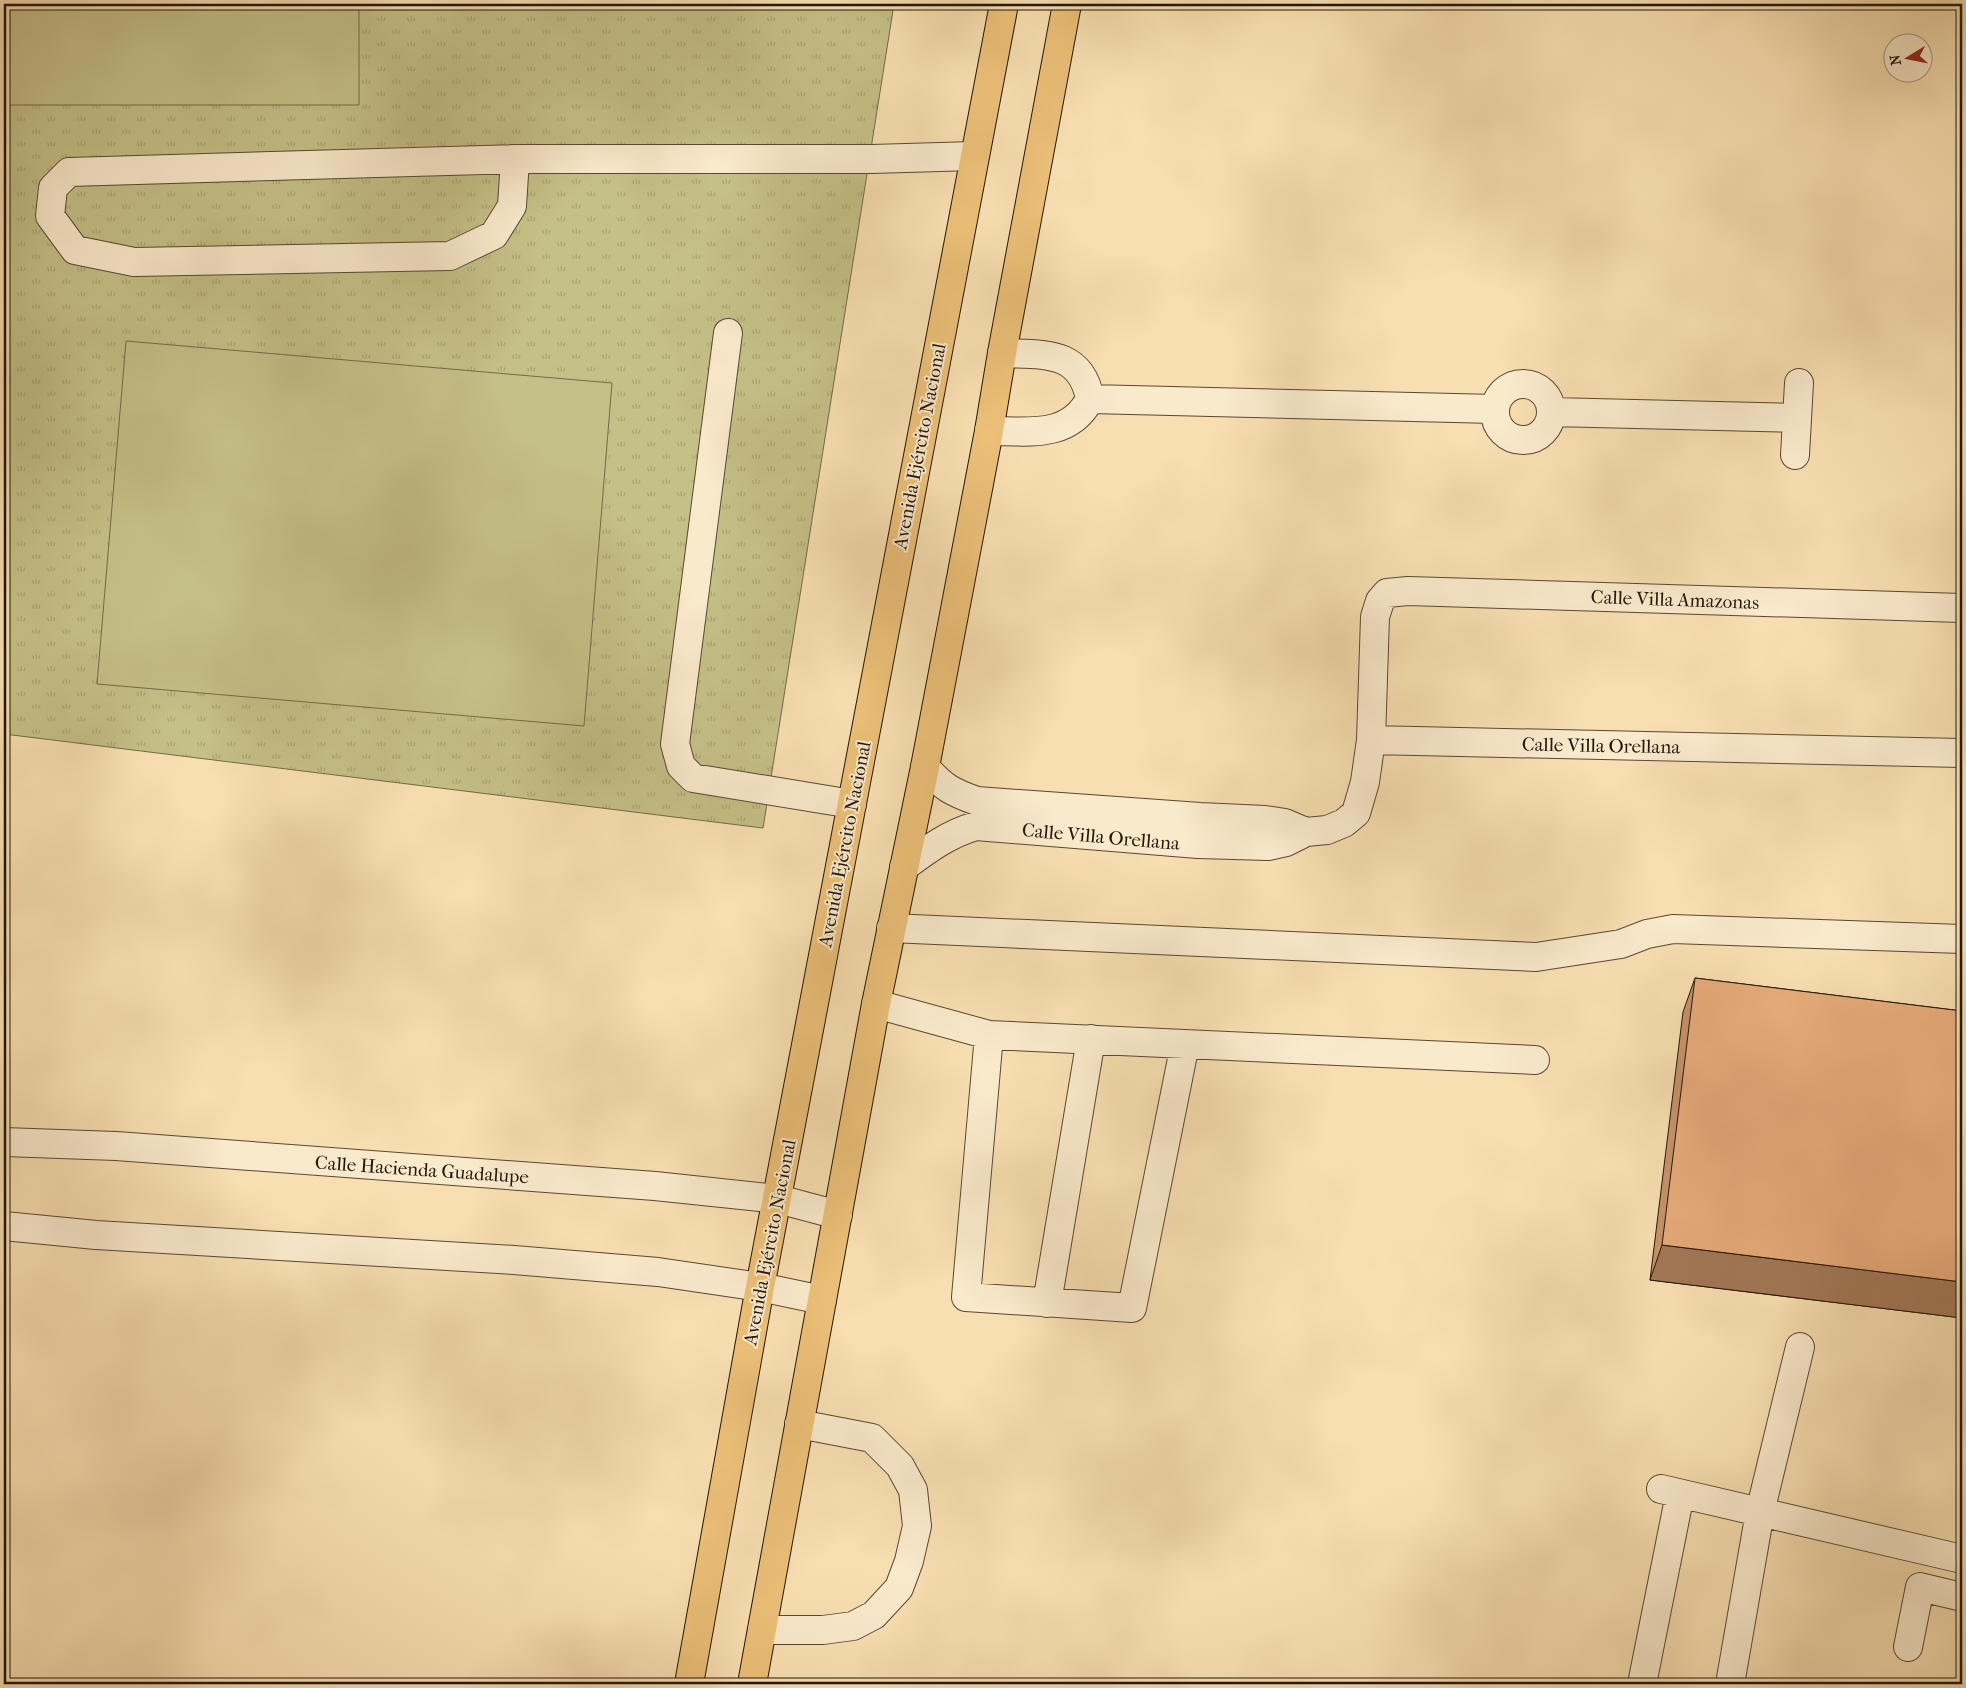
<svg xmlns="http://www.w3.org/2000/svg" width="1966" height="1688" viewBox="0 0 1966 1688" font-family="'IM FELL French Canon',serif">
<defs>
<pattern id="park-tufts" width="24" height="20" patternUnits="userSpaceOnUse" patternTransform="scale(1.25)"><rect width="24" height="20" fill="#c5c087"/><path d="M3 7l-1-3M5 7V3M7 7l1-3M15 17l-1-3M17 17v-4M19 17l1-3" fill="none" stroke="#a9a473"/></pattern>
</defs>
<rect width="100%" height="100%" fill="#f8dfb1"/>
<filter id="stains"><feTurbulence type="fractalNoise" baseFrequency=".004" numOctaves="4"/><feColorMatrix values="0 0 0 0 .2 0 0 0 0 .09 0 0 0 0 .02 0 0 0 .5 -.17"/></filter>
<radialGradient id="worn" r=".72"><stop offset=".6" stop-color="#630" stop-opacity="0"/><stop offset="1" stop-color="#630" stop-opacity=".3"/></radialGradient>
<!-- park -->
<path fill="url(#park-tufts)" stroke="#746b49" d="M4,4H894L763,828L4,734Z"/>
<!-- pitch -->
<path fill="#c5c087" stroke="#746b49" d="M4,4H359V105H4Z
M126,341L612,383L584,726L97,684Z"/>
<g fill="none" stroke-linecap="round" stroke-linejoin="round">
<!-- minor casing -->
<g stroke="#584834" stroke-width="30">
<path id="minor" d="M515,159L512,206L494,235L450,256L134,262L75,250L50,216L53,188L69,172L515,159H872L974,156
M728,333L675,744L681,766L693,778L852,804
M1495 412a28 28 0 1 1 56 0a28 28 0 1 1-56 0Z
M1090,399L1495,409
M1552,412L1797,418
M989,431C1028,431 1069,439 1090,399C1081,349 1042,355 1002,353
M1795,455L1799,383
M1371,740L1962,753
M925,767C943,787 951,792 977,801L1200,817L1265,820L1285,823L1306,832
M904,867C927,850 948,834 976,826L1198,844L1268,846L1286,842L1306,832L1327,830L1344,823L1356,813L1365,782L1371,740L1375,617L1380,601L1387,593L1408,591L1962,608
M891,928L1536,957L1621,944L1647,934L1673,929L1962,939
M876,1004L989,1035L1535,1060
M989,1035L966,1297L1132,1308L1185,1044
M4,1142L116,1146L655,1186L778,1199L838,1215
M4,1226L96,1235L514,1260L658,1272L760,1287L822,1300
M1047,1303L1091,1039
M1661,1489L1962,1559
M762,1630H823L853,1626L874,1615L899,1588L909,1561L917,1526L913,1490L900,1466L872,1438L799,1424
M1908,1647L1920,1587L1962,1597
M1642,1684L1680,1494
M1730,1684L1760,1512L1800,1347"/>
</g>
<!-- major casing -->
<g stroke="#22160b" stroke-width="30">
<path id="major" d="M689,1684L760,1287L1004,4
M752,1684L876,1004L925,767L989,431L1002,353L1067,4"/>
</g>
<!-- minor -->
<use href="#minor" stroke="#faeacc" stroke-width="28"/>
<!-- major -->
<use href="#major" stroke="#ecc078" stroke-width="28"/>
</g>
<!-- wall -->
<path fill="#c8946b" stroke="#22160b" d="M1695,978L1962,1011V1318L1650,1280L1683,1012Z"/>
<!-- shaded-wall -->
<path fill="#a27857" stroke="#22160b" d="M1662,1245L1962,1282V1318L1650,1280Z"/>
<!-- building -->
<path fill="#e8ac7c" stroke="#22160b" d="M1695,978L1962,1011V1282L1662,1245Z"/>
<g text-anchor="middle" stroke-width="4" stroke-linejoin="round" paint-order="stroke">
<!-- street labels -->
<g font-size="19" fill="#22160b" stroke="#faeacc">
<text transform="translate(919 446) rotate(-79)" y="7">Avenida Ejército Nacional</text>
<text transform="translate(1675 599) rotate(2)" y="7">Calle Villa Amazonas</text>
<text transform="translate(1601 745) rotate(1)" y="7">Calle Villa Orellana</text>
<text transform="translate(1101 836) rotate(5)" y="7">Calle Villa Orellana</text>
<text transform="translate(844 844) rotate(-79)" y="7">Avenida Ejército Nacional</text>
<text transform="translate(422 1169) rotate(4)" y="7">Calle Hacienda Guadalupe</text>
<text transform="translate(769 1242) rotate(-79)" y="7">Avenida Ejército Nacional</text>
</g>
</g>
<!-- margin -->
<rect width="1966" height="1688" fill="none" stroke="#f8dfb1" stroke-width="20"/>
<rect x="5" y="5" width="1956" height="1678" fill="none" stroke="#22160b" stroke-width="2.5"/>
<rect x="10" y="10" width="1946" height="1668" fill="none" stroke="#22160b"/>
<!-- north arrow -->
<g transform="translate(1908 58) rotate(260)"><circle r="24" fill="#faeacc" stroke="#a4957f"/>
<path d="M0-4L9 19L0 12L-9 19Z" fill="#8f2418"/>
<text y="-8" font-size="14" font-weight="bold" text-anchor="middle" fill="#22160b">N</text>
</g>
<rect width="100%" height="100%" filter="url(#stains)"/>
<rect width="100%" height="100%" fill="url(#worn)"/>
</svg>
